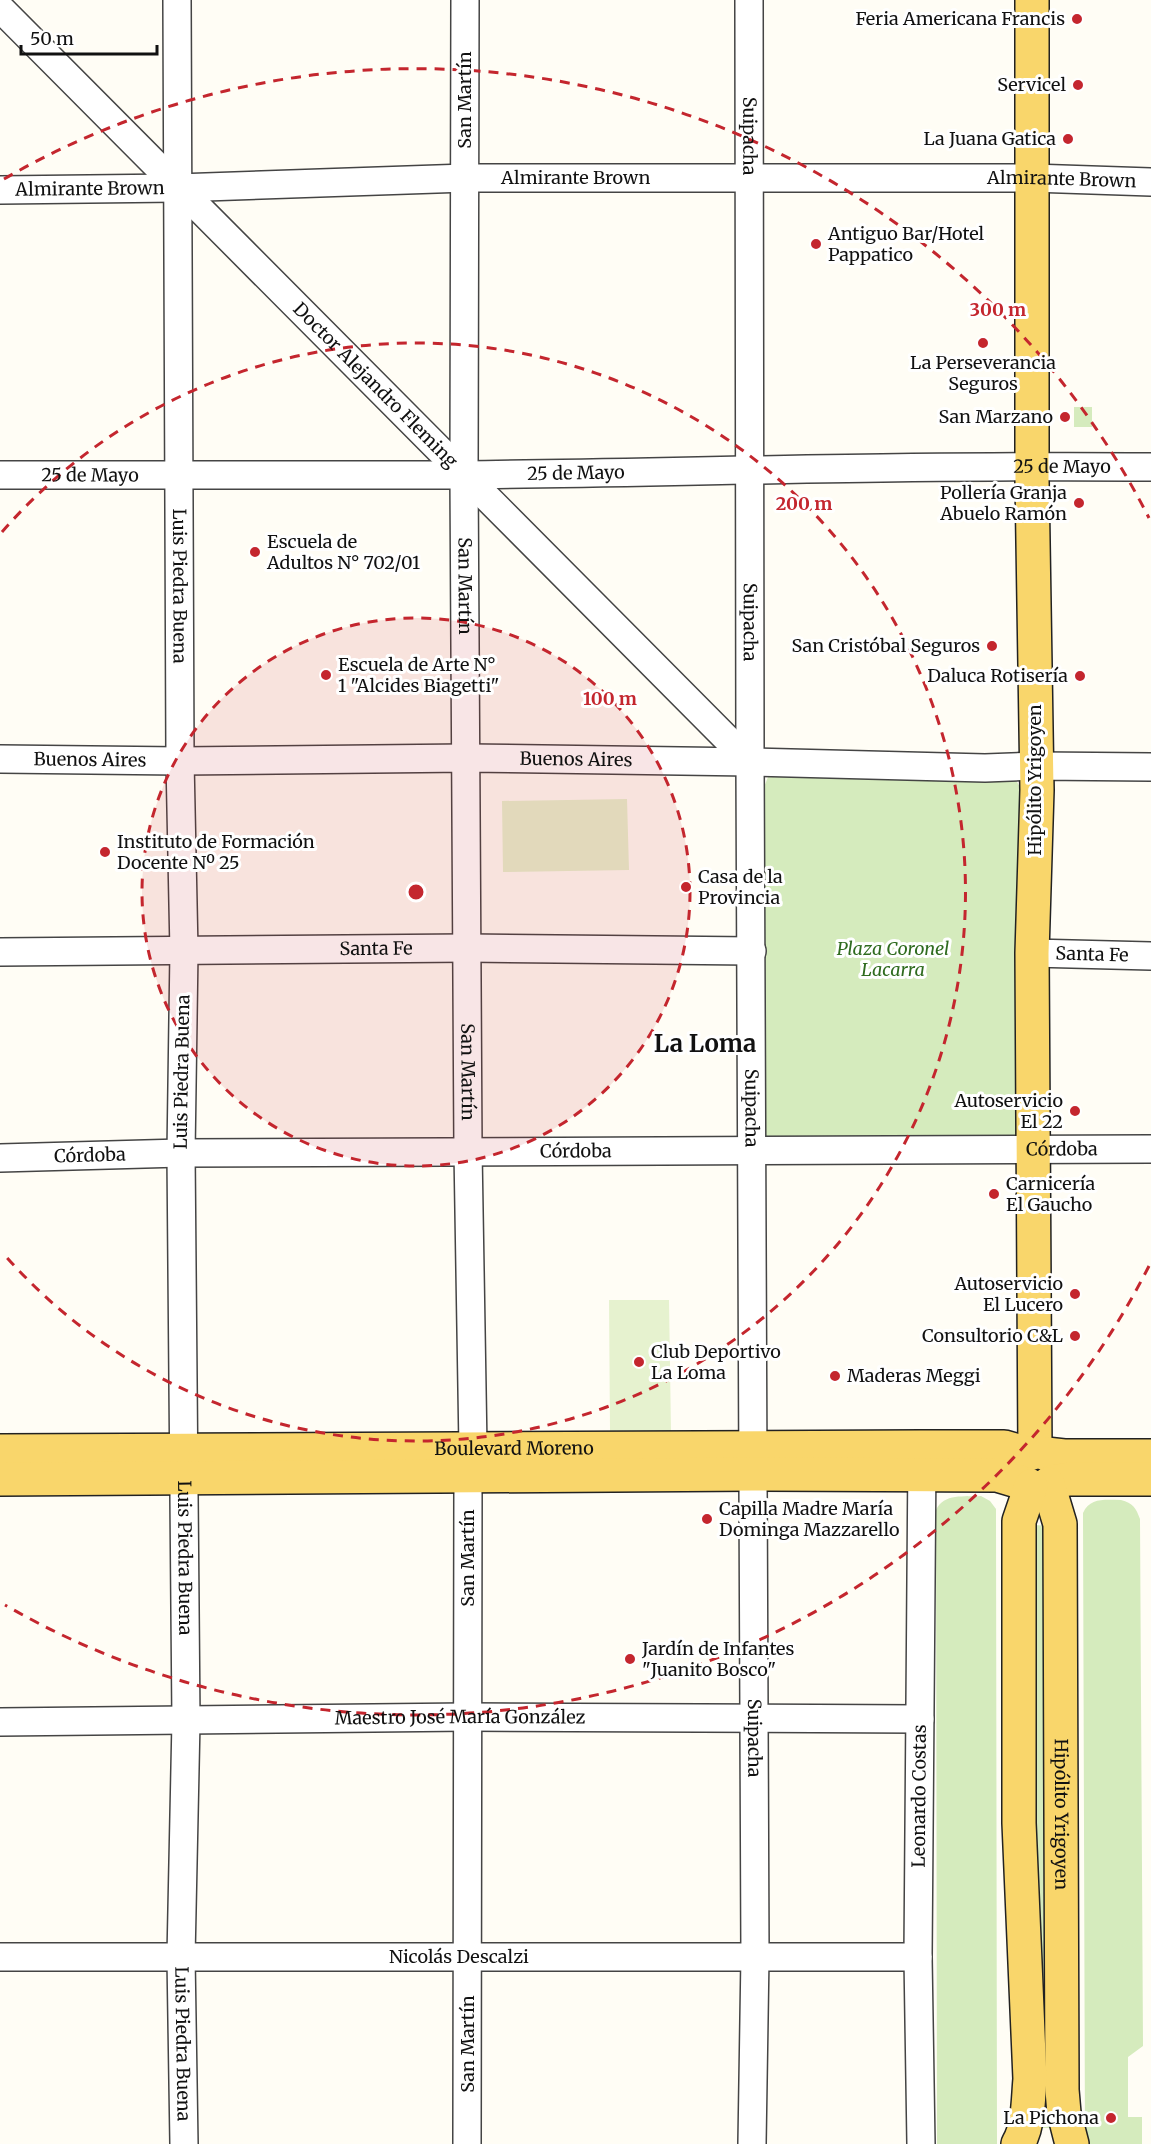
<svg xmlns="http://www.w3.org/2000/svg" width="1151" height="2144" viewBox="0 0 1151 2144" font-family="Merriweather,serif">
<rect width="100%" height="100%" fill="#fffdf5"/>
<!-- green -->
<path fill="#d5ebbd" d="M1074,407H1092V427H1074Z
M775,773L1006,777L1017,782L1024,794L1022,1126L1016,1137L763,1139L761,1130L764,787L768,777Z
M981,1496L990,1501L996,1509L997,2144H937L936,1510C944,1493 964,1497 981,1496Z
M1121,1500C1133,1503 1136,1508 1140,1519L1143,2046L1128,2057V2117H1142V2144H1085L1083,1513C1090,1497 1106,1500 1121,1500Z
M1035,1525L1048,1526L1050,2128H1037Z"/>
<!-- pitch -->
<path fill="#e6f2cf" d="M627,799L629,870L503,872L502,801Z
M609,1300H669L671,1431H610Z"/>
<g fill="none" stroke-linecap="round" stroke-linejoin="round">
<!-- minor casing -->
<g stroke="#444" stroke-width="30">
<g id="minor">
<path id="s1" d="M177,0L180,761L184,951L181,1153L186,1721L181,1957L184,2144"/>
<path id="s2" d="M465,0L464,475L468,1151L473,1448L468,1475L467,2144"/>
<path id="s3" d="M749,0L750,762L755,1956L752,2144"/>
<path id="s4" d="M0,8L750,762"/>
<path id="s5" d="M0,190L177,188L466,178H1032L1151,182"/>
<path id="s6" d="M0,475C154,476 308,476 463,475C692,472 921,465 1151,467"/>
<path id="s7" d="M0,759L180,761L467,758L750,762L985,768L1037,766L1151,767"/>
<path id="s8" d="M0,952L468,948L752,951"/>
<path id="s9" d="M1032,953L1151,956"/>
<path id="s10" d="M0,1158L181,1153L1151,1149"/>
<path id="s11" d="M0,1722L468,1717L920,1719"/>
<path id="s12" d="M0,1957H918"/>
<path id="s13" d="M921,2144L918,1957L922,1455"/>
</g>
</g>
<!-- major casing -->
<g stroke="#222" stroke-width="36">
<g id="major">
<path d="M1032,0V480L1037,790L1032,953L1035,1452"/>
<path id="s14" d="M0,1451L922,1447H1004L1030,1454"/>
<path d="M1046,1454L1064,1456H1151"/>
<path d="M0,1479L754,1474L997,1475L1027,1484"/>
<path d="M1051,1482L1069,1479H1151"/>
<path id="s15" d="M1048,1484L1060,1524L1062,2090L1064,2113L1072,2144"/>
<path d="M1018,2144C1029,2125 1028,2100 1030,2079L1019,1823V1521L1031,1486"/>
</g>
</g>
<!-- minor -->
<use href="#minor" stroke="#fff" stroke-width="27"/>
<!-- major -->
<use href="#major" stroke="#f9d66b" stroke-width="33"/>
</g>
<!-- distance rings -->
<circle cx="416" cy="892" r="274" fill="#c4262e" fill-opacity=".12"/>
<g fill="none" stroke="#c4262e" stroke-width="3" stroke-dasharray="10 8">
<circle cx="416" cy="892" r="274"/>
<path d="M2 532A549 549 0 1 1 2 1252"/>
<path d="M1149 1266A823 823 0 0 1 5 1605M4 179A823 823 0 0 1 1149 518"/>
</g>
<!-- markers -->
<g fill="#c4262e" stroke="#fff" stroke-width="2">
<circle cx="1077" cy="19" r="6"/>
<circle cx="1078" cy="85" r="6"/>
<circle cx="1068" cy="139" r="6"/>
<circle cx="816" cy="244" r="6"/>
<circle cx="983" cy="343" r="6"/>
<circle cx="1065" cy="417" r="6"/>
<circle cx="1079" cy="503" r="6"/>
<circle cx="255" cy="552" r="6"/>
<circle cx="992" cy="646" r="6"/>
<circle cx="326" cy="675" r="6"/>
<circle cx="1080" cy="676" r="6"/>
<circle cx="105" cy="852" r="6"/>
<circle cx="686" cy="887" r="6"/>
<circle cx="1075" cy="1111" r="6"/>
<circle cx="994" cy="1194" r="6"/>
<circle cx="1075" cy="1294" r="6"/>
<circle cx="1075" cy="1336" r="6"/>
<circle cx="639" cy="1362" r="6"/>
<circle cx="835" cy="1376" r="6"/>
<circle cx="707" cy="1519" r="6"/>
<circle cx="630" cy="1659" r="6"/>
<circle cx="1111" cy="2118" r="6"/>
</g>
<g text-anchor="middle" stroke-width="6" stroke-linejoin="round" paint-order="stroke">
<!-- poi labels -->
<g font-size="18" fill="#111" stroke="#fff" text-anchor="end">
<text x="1065" y="25">Feria Americana Francis</text>
<text x="1066" y="91">Servicel</text>
<text x="1056" y="145">La Juana Gatica</text>
<text x="828" y="240" text-anchor="start">Antiguo Bar/Hotel<tspan x="828" dy="21">Pappatico</tspan></text>
<text x="983" y="369" text-anchor="middle">La Perseverancia<tspan x="983" dy="21">Seguros</tspan></text>
<text x="1053" y="423">San Marzano</text>
<text x="1067" y="499">Pollería Granja<tspan x="1067" dy="21">Abuelo Ramón</tspan></text>
<text x="267" y="548" text-anchor="start">Escuela de<tspan x="267" dy="21">Adultos N° 702/01</tspan></text>
<text x="980" y="652">San Cristóbal Seguros</text>
<text x="338" y="671" text-anchor="start">Escuela de Arte N°<tspan x="338" dy="21">1 "Alcides Biagetti"</tspan></text>
<text x="1068" y="682">Daluca Rotisería</text>
<text x="117" y="848" text-anchor="start">Instituto de Formación<tspan x="117" dy="21">Docente Nº 25</tspan></text>
<text x="698" y="883" text-anchor="start">Casa de la<tspan x="698" dy="21">Provincia</tspan></text>
<text x="1063" y="1107">Autoservicio<tspan x="1063" dy="21">El 22</tspan></text>
<text x="1006" y="1190" text-anchor="start">Carnicería<tspan x="1006" dy="21">El Gaucho</tspan></text>
<text x="1063" y="1290">Autoservicio<tspan x="1063" dy="21">El Lucero</tspan></text>
<text x="1063" y="1342">Consultorio C&amp;L</text>
<text x="651" y="1358" text-anchor="start">Club Deportivo<tspan x="651" dy="21">La Loma</tspan></text>
<text x="847" y="1382" text-anchor="start">Maderas Meggi</text>
<text x="719" y="1515" text-anchor="start">Capilla Madre María<tspan x="719" dy="21">Dominga Mazzarello</tspan></text>
<text x="642" y="1655" text-anchor="start">Jardín de Infantes<tspan x="642" dy="21">"Juanito Bosco"</tspan></text>
<text x="1099" y="2124">La Pichona</text>
</g>
<!-- street labels -->
<g font-size="18" fill="#111" stroke="#fff">
<text transform="translate(465 100) rotate(-90)" y="6">San Martín</text>
<text dy="6" stroke="none"><textPath href="#s3" startOffset="136">Suipacha</textPath></text>
<text dy="6" stroke="none"><textPath href="#s5" startOffset="576">Almirante Brown</textPath></text>
<text dy="6" stroke="none"><textPath href="#s5" startOffset="1062">Almirante Brown</textPath></text>
<text dy="6" stroke="none"><textPath href="#s5" startOffset="90">Almirante Brown</textPath></text>
<text dy="6" stroke="none"><textPath href="#s4" startOffset="532">Doctor Alejandro Fleming</textPath></text>
<text dy="6" stroke="none"><textPath href="#s6" startOffset="1062">25 de Mayo</textPath></text>
<text dy="6" stroke="none"><textPath href="#s6" startOffset="576">25 de Mayo</textPath></text>
<text dy="6" stroke="none"><textPath href="#s6" startOffset="90">25 de Mayo</textPath></text>
<text dy="6" stroke="none"><textPath href="#s1" startOffset="586">Luis Piedra Buena</textPath></text>
<text dy="6" stroke="none"><textPath href="#s2" startOffset="586">San Martín</textPath></text>
<text dy="6" stroke="none"><textPath href="#s3" startOffset="622">Suipacha</textPath></text>
<text dy="6" stroke="none"><textPath href="#s7" startOffset="90">Buenos Aires</textPath></text>
<text dy="6" stroke="none"><textPath href="#s7" startOffset="576">Buenos Aires</textPath></text>
<text transform="translate(1035 780) rotate(-90)" y="6">Hipólito Yrigoyen</text>
<text dy="6" stroke="none"><textPath href="#s8" startOffset="376">Santa Fe</textPath></text>
<text dy="6" stroke="none"><textPath href="#s9" startOffset="60">Santa Fe</textPath></text>
<text transform="translate(182 1072) rotate(-89)" y="6">Luis Piedra Buena</text>
<text dy="6" stroke="none"><textPath href="#s2" startOffset="1072">San Martín</textPath></text>
<text dy="6" stroke="none"><textPath href="#s3" startOffset="1108">Suipacha</textPath></text>
<text dy="6" stroke="none"><textPath href="#s10" startOffset="1062">Córdoba</textPath></text>
<text dy="6" stroke="none"><textPath href="#s10" startOffset="576">Córdoba</textPath></text>
<text dy="6" stroke="none"><textPath href="#s10" startOffset="90">Córdoba</textPath></text>
<text dy="6" stroke="none"><textPath href="#s14" startOffset="514">Boulevard Moreno</textPath></text>
<text dy="6" stroke="none"><textPath href="#s1" startOffset="1558">Luis Piedra Buena</textPath></text>
<text transform="translate(468 1558) rotate(-90)" y="6">San Martín</text>
<text dy="6" stroke="none"><textPath href="#s11" startOffset="460">Maestro José María González</textPath></text>
<text dy="6" stroke="none"><textPath href="#s3" startOffset="1738">Suipacha</textPath></text>
<text dy="6" stroke="none"><textPath href="#s13" startOffset="348">Leonardo Costas</textPath></text>
<text dy="6" stroke="none"><textPath href="#s15" startOffset="332">Hipólito Yrigoyen</textPath></text>
<text dy="6" stroke="none"><textPath href="#s12" startOffset="459">Nicolás Descalzi</textPath></text>
<text dy="6" stroke="none"><textPath href="#s1" startOffset="2044">Luis Piedra Buena</textPath></text>
<text transform="translate(468 2044) rotate(-90)" y="6">San Martín</text>
</g>
<!-- park labels -->
<g font-size="18" font-style="italic" fill="#2f6b1f" stroke="#fff">
<text x="893" y="955">Plaza Coronel<tspan x="893" dy="21">Lacarra</tspan></text>
</g>
<!-- district labels -->
<g font-size="24" font-weight="bold" fill="#111" stroke="#fff">
<text x="705" y="1052">La Loma</text>
</g>
</g>
<circle cx="416" cy="892" r="9" fill="#c4262e" stroke="#fff" stroke-width="3"/>
<g font-size="18" text-anchor="middle" font-weight="bold" fill="#c4262e" stroke="#fff" stroke-width="6" stroke-linejoin="round" paint-order="stroke">
<text x="998" y="316">300 m</text>
<text x="804" y="510">200 m</text>
<text x="610" y="705">100 m</text>
</g>
<!-- scale -->
<path d="M21 45v9h136v-9" fill="none" stroke="#111111" stroke-width="3"/>
<text x="30" y="45" font-size="18" fill="#111111" stroke="#ffffff" stroke-width="4.5" paint-order="stroke">50 m</text>
</svg>
